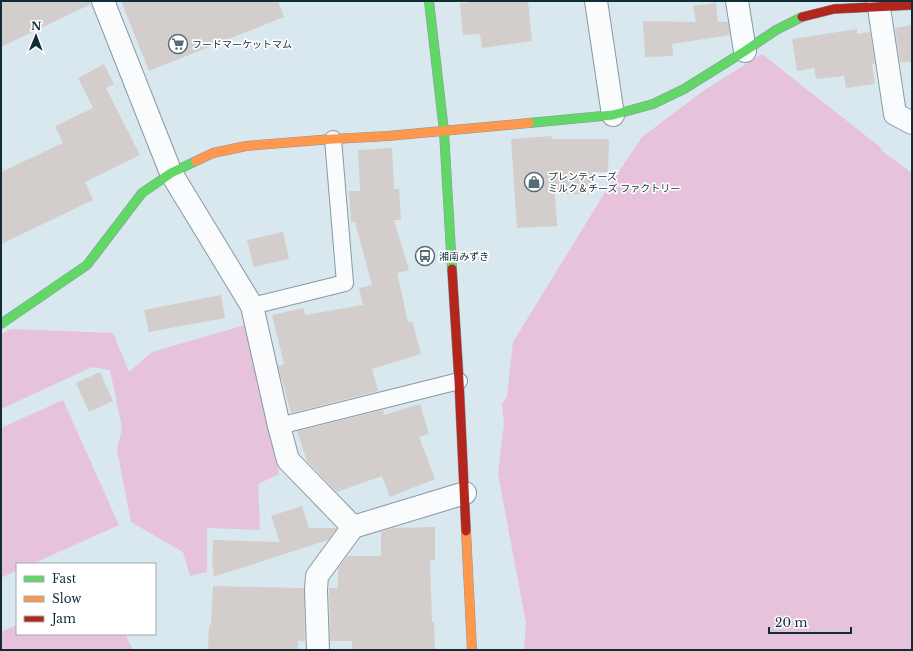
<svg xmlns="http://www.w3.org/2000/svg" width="913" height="651" viewBox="0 0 913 651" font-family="'Libre Baskerville','Noto Sans JP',serif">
<rect width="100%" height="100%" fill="#d9e7ef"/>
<!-- green -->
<path fill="#e6c3da" d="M762,54L880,147L882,151L912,173V650H524L526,623L498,474L504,424L502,404L507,396L513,342L604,194L642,137L703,91Z
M245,325L279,474L258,484L260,530L207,528V572L190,576L183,552L131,522L117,450L122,428L110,370L92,367L1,409V334L11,329L113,333L129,372L152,352Z
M63,400L119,525L32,564H17V570L1,578V428Z
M17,625V634H125L133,650H1V632Z"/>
<!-- building -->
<path fill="#d3cecb" d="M1,1H91V4L1,47Z
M121,1H278L284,17L149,71Z
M467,1H528L532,41L482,48L480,34L463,35L460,3H467Z
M716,3L718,22H728L730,35L672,44L673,56L645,57L643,21L696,22L693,6Z
M912,25V62H900L895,28Z
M857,29V34L870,32L875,64H872L875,84L846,88L844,76L816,79L814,68L797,71L792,39Z
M104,64L114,84L106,88L140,155L85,182L93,200L1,244V172L63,143L55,126L93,108L78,78Z
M552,136V139H609L608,172H592L593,194H555L557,226L517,228L511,139Z
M392,148L394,189H399L401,220H394L409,270L397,273L408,322L412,321L421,354L372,369L378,391L291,413L278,366L284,364L272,315L304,308L305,315L363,305L359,288L372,285L355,222H351L349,191H360L358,150Z
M283,232L289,259L254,267L247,240Z
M221,295L225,318L149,332L144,310Z
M100,372L113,401L89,412L76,383Z
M420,404L429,434L419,437L435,479L390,497L382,476L337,492L307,461L297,431L383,410L384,415Z
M302,506L309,528H308H337L328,540L213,577L214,567H212L213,540L280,542L271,516Z
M435,527V560H430L432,622H434L435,650H352V641H330L329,588H338V568L348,556H381V532L393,528Z
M213,586L304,588L305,641H298V650H208L209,625H211Z"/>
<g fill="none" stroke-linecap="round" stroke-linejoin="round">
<!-- lane casing -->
<g stroke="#8699a3" stroke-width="18">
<path id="lane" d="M252,306L345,283L333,139
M279,426L459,381"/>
</g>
<!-- street casing -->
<g stroke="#8699a3" stroke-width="24">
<path id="street" d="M103,1L171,173L252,306L279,426L288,460L353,527
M596,1L613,115
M737,1L745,51
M878,1L895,114L912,123
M318,650L316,590L317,576L353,527L465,493"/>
</g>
<!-- fast casing -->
<g stroke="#8699a3" stroke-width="10">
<path id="fast" d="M429,1L444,131L452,269
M529,123L613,115L653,104L684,89L745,51L776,30L802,17
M1,324L87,265L142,193L171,173L196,161"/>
</g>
<!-- slow casing -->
<g stroke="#8699a3" stroke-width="10">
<path id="slow" d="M196,161L213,153L246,146L333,139L388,136L529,123
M466,531L472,650"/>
</g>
<!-- jam casing -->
<g stroke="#8699a3" stroke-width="10">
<path id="jam" d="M802,17L834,9L912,5
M452,269L459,381L466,531"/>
</g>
<!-- lane -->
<use href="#lane" stroke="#f9fbfd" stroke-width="16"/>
<!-- street -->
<use href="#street" stroke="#f9fbfd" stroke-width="22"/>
<!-- fast -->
<use href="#fast" stroke="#63d668" stroke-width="9"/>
<!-- slow -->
<use href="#slow" stroke="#ff974d" stroke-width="9"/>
<!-- jam -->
<use href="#jam" stroke="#b3261e" stroke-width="9"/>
</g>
<!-- icons -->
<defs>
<g id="supermarket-ring" transform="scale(1)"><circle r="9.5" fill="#fff" stroke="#566d78" stroke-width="1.5"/><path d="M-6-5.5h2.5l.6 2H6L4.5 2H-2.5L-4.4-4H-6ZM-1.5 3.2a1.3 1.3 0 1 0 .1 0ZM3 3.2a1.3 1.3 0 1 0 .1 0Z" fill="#566d78"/></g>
<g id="shop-ring" transform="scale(1)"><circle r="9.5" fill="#fff" stroke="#566d78" stroke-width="1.5"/><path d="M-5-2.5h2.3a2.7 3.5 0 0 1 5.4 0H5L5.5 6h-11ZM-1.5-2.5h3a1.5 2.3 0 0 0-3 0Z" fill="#566d78"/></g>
<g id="bus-ring" transform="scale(1)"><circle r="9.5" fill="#fff" stroke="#566d78" stroke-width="1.5"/><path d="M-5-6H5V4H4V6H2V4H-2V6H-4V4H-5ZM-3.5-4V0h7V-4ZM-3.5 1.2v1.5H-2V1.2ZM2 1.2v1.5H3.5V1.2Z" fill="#566d78"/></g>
</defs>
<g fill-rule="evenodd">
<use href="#supermarket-ring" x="178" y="44"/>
<use href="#shop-ring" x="534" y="182"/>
<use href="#bus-ring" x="425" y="256"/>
</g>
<g text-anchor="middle" stroke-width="3.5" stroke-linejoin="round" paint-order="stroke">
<!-- poi labels -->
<g font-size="10" fill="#102c38" stroke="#fff" text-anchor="start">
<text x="192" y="48">フードマーケットマム</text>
<text x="548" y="180">プレンティーズ<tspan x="548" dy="12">ミルク＆チーズ ファクトリー</tspan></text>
<text x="439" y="260">湘南みずき</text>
</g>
</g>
<!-- border -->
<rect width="913" height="651" fill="none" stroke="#102c38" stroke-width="4"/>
<!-- legend -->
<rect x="16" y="563" width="140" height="72" fill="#ffffff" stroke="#9fabaf"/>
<rect x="24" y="576" width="20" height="6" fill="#63d668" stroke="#9fabaf"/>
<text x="52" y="583" font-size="12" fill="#102c38">Fast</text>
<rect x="24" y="596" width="20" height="6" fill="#ff974d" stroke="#9fabaf"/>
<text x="52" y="603" font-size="12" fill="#102c38">Slow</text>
<rect x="24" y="616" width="20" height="6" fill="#b3261e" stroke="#9fabaf"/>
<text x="52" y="623" font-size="12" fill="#102c38">Jam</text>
<!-- north arrow -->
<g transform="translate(36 36) rotate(1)" stroke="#ffffff" stroke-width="3" paint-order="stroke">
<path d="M0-3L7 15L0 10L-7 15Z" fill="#102c38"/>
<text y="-6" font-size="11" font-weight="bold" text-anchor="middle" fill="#102c38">N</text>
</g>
<!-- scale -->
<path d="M769 627v6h82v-6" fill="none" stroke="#102c38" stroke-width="2"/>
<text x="775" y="627" font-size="12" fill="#102c38" stroke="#ffffff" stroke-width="3" paint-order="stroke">20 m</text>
</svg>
